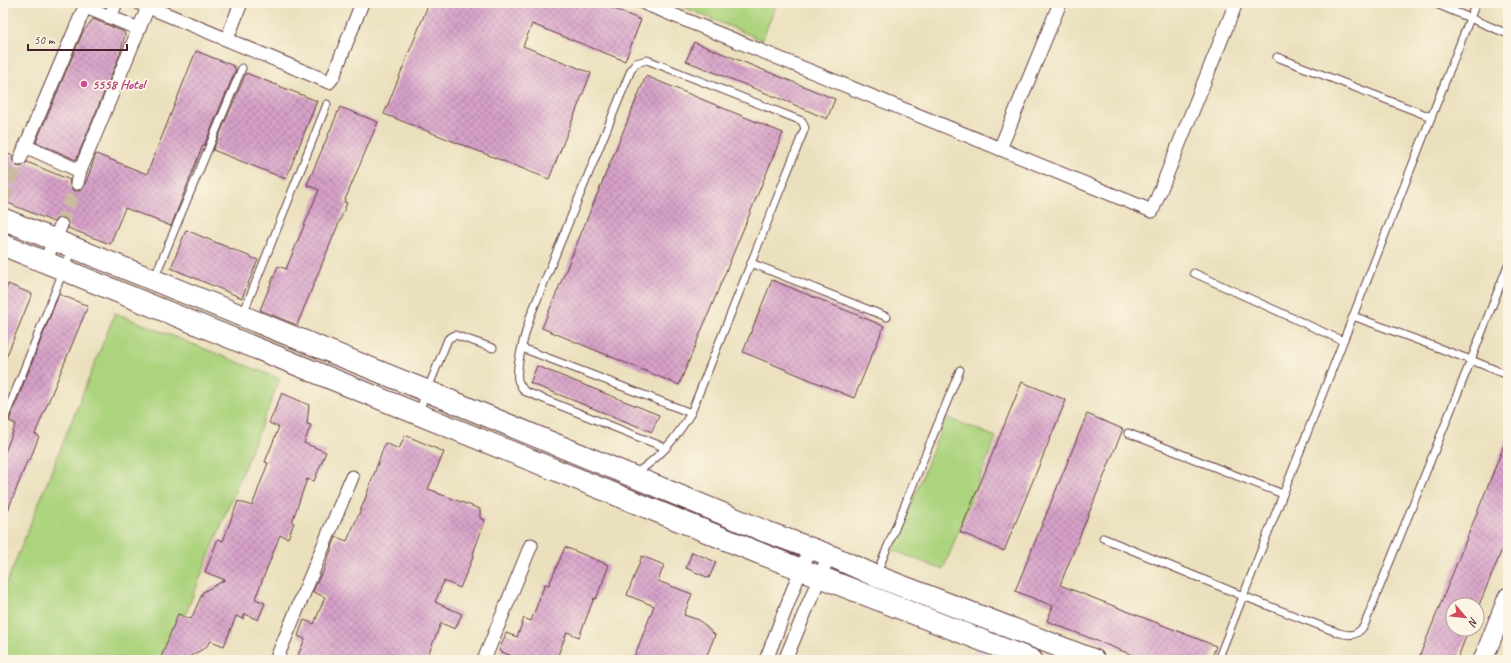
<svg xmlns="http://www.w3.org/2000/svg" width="1511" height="663" viewBox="0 0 1511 663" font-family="Caveat,sans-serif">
<defs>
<pattern id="building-cross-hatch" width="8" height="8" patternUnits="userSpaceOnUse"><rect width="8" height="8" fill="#d7a1c9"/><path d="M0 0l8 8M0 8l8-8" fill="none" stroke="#b083a3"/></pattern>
</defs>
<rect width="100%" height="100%" fill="#fcf5e5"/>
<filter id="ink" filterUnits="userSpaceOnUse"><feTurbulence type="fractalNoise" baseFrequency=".025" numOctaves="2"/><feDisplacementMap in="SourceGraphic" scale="8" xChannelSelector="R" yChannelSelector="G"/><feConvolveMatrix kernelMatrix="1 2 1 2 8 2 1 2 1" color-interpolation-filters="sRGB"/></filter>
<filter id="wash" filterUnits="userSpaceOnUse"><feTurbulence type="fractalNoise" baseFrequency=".012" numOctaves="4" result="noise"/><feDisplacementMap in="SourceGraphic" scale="16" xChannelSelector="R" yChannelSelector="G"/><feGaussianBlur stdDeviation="0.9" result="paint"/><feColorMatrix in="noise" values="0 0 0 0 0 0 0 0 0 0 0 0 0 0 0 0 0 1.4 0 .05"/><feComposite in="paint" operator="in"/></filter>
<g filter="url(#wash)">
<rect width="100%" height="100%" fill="#ebe0bd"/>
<!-- built -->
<path fill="#e9d2ed" d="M977,648L1006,660H973Z"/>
<!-- grass -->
<path fill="#acd37d" stroke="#7b7954" d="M674,3H777L762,40Z
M115,313L280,379L167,660H3V592Z
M946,417L996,437L943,570L893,550Z"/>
<g id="blocks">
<!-- building -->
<path fill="url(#building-cross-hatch)" d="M429,3H600L641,20L625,61L532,24L523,46L591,73L549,179L384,114Z
M93,19L124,32L125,35L120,54L76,160L36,142L83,32Z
M694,42L835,99L827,119L788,102L686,61Z
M196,51L234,66V68L236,69L204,146L203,145L171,226L125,208L110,244L68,228V221L64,218H57L54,222L3,201V152L13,156L12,160L17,166L21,167L27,162L70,180L69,186L72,189L75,191H80L85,185L96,154L147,174Z
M246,73L317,101L286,179L213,150Z
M646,76L783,133L679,385L542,328Z
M340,107L378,122L344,202L347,203L297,325L260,310L278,266L286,269L319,190L307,185Z
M186,230L258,260L242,298L171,268Z
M772,280L884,326L854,398L743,352Z
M8,284L32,294L3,365V297Z
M59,294L88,306L35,434L39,436L30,460L28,459L3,523V457L16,424L9,421Z
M537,366L659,415L652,432L530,383Z
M1022,382L1066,400L1004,551L960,532Z
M282,393L309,405L307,424L311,425L304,443L326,452L314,481L307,479L292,522L294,523L288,538L280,535L255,599L265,603L258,620L245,614L243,619L236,616L224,646L211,641L205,648L183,660H160L178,614L191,619L203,592L225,580L205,572L218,539L223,541L238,501L252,506L268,463L265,462L279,427L269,423Z
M1087,414L1123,429L1060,585L1216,646L1211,660H1145L1047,621L1053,606L1015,591Z
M405,435L444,452L428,489L437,492V493L480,509V518L485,520L473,554L474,555L460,588L444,581L435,602L462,614L455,629L441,623L426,660H296L305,639L298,636L304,620L314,624L325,597L313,592L321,574H322L336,537L347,541L364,502L385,443L399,449Z
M1507,438L1508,534L1495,567L1479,605H1453V629H1469L1457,660H1418Z
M565,547L609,565L596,599L594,598L579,637L567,632L556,660H522L499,651L506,633L517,637L524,618L531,621L545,584L549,585Z
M692,552L716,562L709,578L686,568Z
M642,556L664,565L658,581L692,594L684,615L699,620L715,635L705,660H633L654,606L627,595Z"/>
</g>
</g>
<g filter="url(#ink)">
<use href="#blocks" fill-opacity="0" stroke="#623c41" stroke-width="1"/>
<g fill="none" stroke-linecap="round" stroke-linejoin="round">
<!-- street-tunnel -->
<path stroke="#cbb9a0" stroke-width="13" stroke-dasharray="13 6" stroke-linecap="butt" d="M3,200L20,159
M61,225L77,183"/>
<!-- lane casing -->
<g stroke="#623c41" stroke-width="9">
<path id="lane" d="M1434,3L1508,34
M1277,57L1431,117
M751,263L887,317
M1194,273L1343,341
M154,279L242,68
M243,314L327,104
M1353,316L1471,360L1508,265
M522,348L691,413
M418,413L448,339L455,335L493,348
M3,422L72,249
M1128,433L1283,494
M635,474C662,455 674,441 691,413L805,128L802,121L647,60L636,63L631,70L530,317C526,332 515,365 518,380C519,384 522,387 524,391L666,448
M1103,538L1243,596L1339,633C1351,636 1356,636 1364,626L1471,360L1508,375
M876,575L960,370
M1218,660L1476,3"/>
</g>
<!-- street casing -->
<g stroke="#623c41" stroke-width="15">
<path id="street" d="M139,3L329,82L333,77L362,3
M644,3L1152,211L1236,3
M110,17L139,29
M227,39L241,3
M25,146L80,171
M1000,149L1060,3
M20,159L84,9L88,8L110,17L116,3
M77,183L80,171L148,7
M45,262L61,225
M276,660L352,477
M484,660L531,545
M766,660L801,569L811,548
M785,660L829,555"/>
</g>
<!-- secondary casing -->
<g stroke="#623c41" stroke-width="21">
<path id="secondary" d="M1483,660L1508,597"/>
</g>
<!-- primary casing -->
<g stroke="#623c41" stroke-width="23">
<path id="primary" d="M3,219L427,391L767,532L829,555L876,576L1094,660
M3,245L759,553L1032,660"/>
</g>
<!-- lane -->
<use href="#lane" stroke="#fff" stroke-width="7"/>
<!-- street -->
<use href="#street" stroke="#fff" stroke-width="13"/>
<!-- secondary -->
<use href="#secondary" stroke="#fff" stroke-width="19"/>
<!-- primary -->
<use href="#primary" stroke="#fff" stroke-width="21"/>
</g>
</g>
<!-- markers -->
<circle fill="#d1479c" stroke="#fcf5e5" stroke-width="1.5" cx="84" cy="84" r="4"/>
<g text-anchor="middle" stroke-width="3.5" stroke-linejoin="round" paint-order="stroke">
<!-- hotel labels -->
<g font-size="14" font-weight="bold" fill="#b23c85" stroke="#fcf5e5" text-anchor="start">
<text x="92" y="89">5558 Hotel</text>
</g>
</g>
<!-- margin -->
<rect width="1511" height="663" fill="none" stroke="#fcf5e5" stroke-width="16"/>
<!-- north arrow -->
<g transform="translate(1465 617) rotate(118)"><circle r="19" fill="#fcf5e5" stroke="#b59f9b"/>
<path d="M0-3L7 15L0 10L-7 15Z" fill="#d1495b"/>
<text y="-6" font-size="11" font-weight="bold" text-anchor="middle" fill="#4a1f2b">N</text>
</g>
<!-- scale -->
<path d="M28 44v6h99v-6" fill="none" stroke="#4a1f2b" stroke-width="2"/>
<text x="34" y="44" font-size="12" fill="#4a1f2b" stroke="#fcf5e5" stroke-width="3" paint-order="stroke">50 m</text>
</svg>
